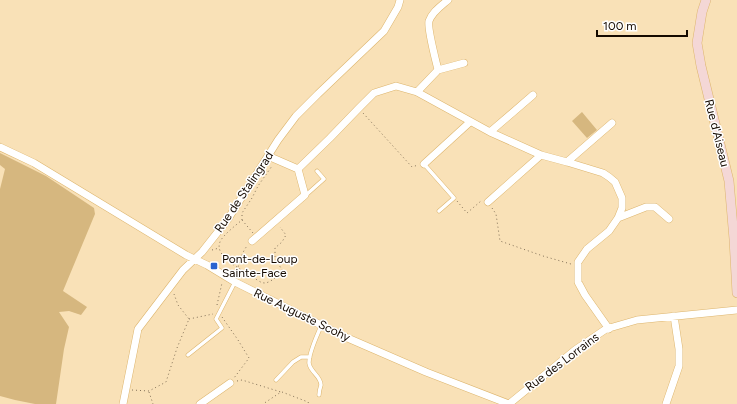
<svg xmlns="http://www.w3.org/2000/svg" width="737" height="404" viewBox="0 0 737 404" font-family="Figtree,sans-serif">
<rect width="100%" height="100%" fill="#f9e1b7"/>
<!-- green -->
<path fill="#d6b77f" d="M582,112L597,130L587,138L572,121Z
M0,153L46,176L94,208L95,214L63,291L87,307L81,315L69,311L59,312L69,327L64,349L56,404H35L15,400L0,396V189L5,169L0,165Z"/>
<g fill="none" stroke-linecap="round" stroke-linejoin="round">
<!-- lane casing -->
<g stroke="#ddb56d" stroke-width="4.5">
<path id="lane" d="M424,164L454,198L439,211
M306,195L324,179L317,171
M188,355L222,328L216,319L235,282
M276,380L293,362L301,357H310
M319,395C319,392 320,388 321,385C321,376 310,372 309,363C309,352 317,336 321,326"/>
</g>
<!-- street casing -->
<g stroke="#ddb56d" stroke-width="8">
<path id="street" d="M438,70C436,61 427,28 429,21C432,12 441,6 448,0
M417,92L438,70L464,63
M490,132L533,95
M0,147L34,163L186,255L207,265L235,282L343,336L426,372L509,404
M268,156L298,169L330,138L358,109L374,93L396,86L417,92L490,132L541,155L567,162L603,173L609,177L615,182L622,198V208L618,218L609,231L587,249L578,262V282L585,295L609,329
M567,162L612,123
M424,164L470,122
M488,202L541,155
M618,218L646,207H655L669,219
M252,241L305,195L298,169
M123,404L138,329L183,270L202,252L228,219L278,140L296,116L318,94L384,31L398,7L400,0
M200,404L230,383
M509,404L575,350L606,329L637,320L737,310
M666,404L679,366V349L674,316"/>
</g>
<!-- secondary casing -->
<g stroke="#ddb56d" stroke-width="10">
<path id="secondary" d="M706,0L702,12L697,43L701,66L729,181L734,239L737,293"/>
</g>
<!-- path -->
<path stroke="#827057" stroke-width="1" stroke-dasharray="1 3" stroke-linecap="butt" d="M363,113L412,167L418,165
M457,201L467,213L481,201H482
M492,208L496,214L500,241L543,256L571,264
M242,220V213L252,198L258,186L272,166
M253,233L242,220C236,225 222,236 220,242C214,256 240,269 249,274C254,277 259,283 265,283C272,282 278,275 283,271L275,259V248L282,242L286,235L280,227
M212,250L219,248
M235,274C240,265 240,255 247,246
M217,305L222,283
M222,317L238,340L249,358L234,378
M189,319L213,314
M237,381L242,380L281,392L263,404
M132,390L149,391L166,382L177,348L189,319L178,305L174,294
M149,392L153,404
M282,392L308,402L309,404"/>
<!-- lane -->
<use href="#lane" stroke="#fff" stroke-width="3.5"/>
<!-- street -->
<use href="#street" stroke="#fff" stroke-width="7"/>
<!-- secondary -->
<use href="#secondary" stroke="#f4d7d6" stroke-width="9"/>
</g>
<!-- markers -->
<rect fill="#2a64d1" stroke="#fff" stroke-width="1.5" x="210" y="262" width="8" height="8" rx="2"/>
<g text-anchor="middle" stroke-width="3" stroke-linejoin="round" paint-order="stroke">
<!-- street labels -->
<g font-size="12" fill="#150a00" stroke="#fff">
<text transform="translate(717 133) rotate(76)" y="4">Rue d'Aiseau</text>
<text transform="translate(244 192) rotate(-56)" y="4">Rue de Stalingrad</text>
<text transform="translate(302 315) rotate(26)" y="4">Rue Auguste Scohy</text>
<text transform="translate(562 362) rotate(-37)" y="4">Rue des Lorrains</text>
</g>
<!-- poi labels -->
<g font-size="12" fill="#150a00" stroke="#fff" text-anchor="start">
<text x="222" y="263">Pont-de-Loup<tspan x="222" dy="14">Sainte-Face</tspan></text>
</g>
</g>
<!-- scale -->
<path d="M597 30v6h90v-6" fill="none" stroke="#150a00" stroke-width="2"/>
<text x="603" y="30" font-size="12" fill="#150a00" stroke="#ffffff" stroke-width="3" paint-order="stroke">100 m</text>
</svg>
